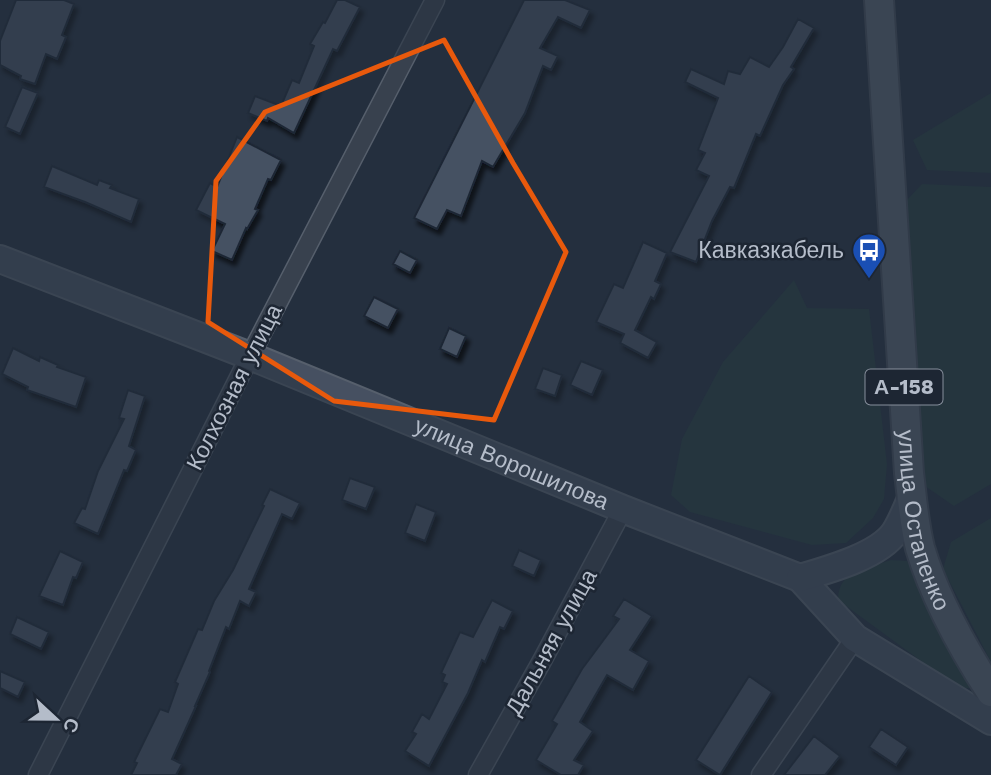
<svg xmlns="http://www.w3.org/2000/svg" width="991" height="775" viewBox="0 0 991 775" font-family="'Work Sans',sans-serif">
<defs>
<filter id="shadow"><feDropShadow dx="3.5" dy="5.5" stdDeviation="2" flood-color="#0009"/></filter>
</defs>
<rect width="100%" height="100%" fill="#242f3e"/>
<!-- green -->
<path fill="#263c3f" d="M991,93V173L927,170L913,140Z
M922,184L991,187V484L954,506L925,486L905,202Z
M794,280L807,308L869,309L887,464L884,499L873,518L846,543L812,545L690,512L671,495L682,439L723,362Z
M991,518V662L943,569L951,542Z
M891,560L907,561L970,688H958L838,600C838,570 867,568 891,560Z"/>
<!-- building -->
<path fill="#455162" stroke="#1f2835" stroke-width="2" filter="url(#shadow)" d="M16,0H64L74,4L62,35L66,37L57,59L46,54L35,84L20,79L21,76L0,65V41Z
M337,0H345L360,7L337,51L333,49L294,133L268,118L267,121L248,113L255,96L281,106L292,80L299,83L314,46L310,44L323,22L325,23Z
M524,0H565L590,10L581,28L558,17L540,48L558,56L551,70L543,66L525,113L493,167L482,161L461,216L447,210L437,229L414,218Z
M798,19L814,28L791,67L794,69L783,85L760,136L756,134L734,188L730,187L712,221L696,262L670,252L709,176L696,170L705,153L698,150L718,98L685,82L691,69L724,84L728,71L740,74L750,57L769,67L783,47Z
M22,87L38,93L20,134L5,127Z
M237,137L281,160L271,180L268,179L255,209L258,210L247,229L246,228L232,260L212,251L225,224L196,210L210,183L217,187Z
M52,166L97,185L99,180L112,185L110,188L139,199L131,222L85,202L44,187Z
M643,242L667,253L655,281L661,284L654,299L651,297L635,330L657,342L648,358L620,343L624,334L596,322L614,284L623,288Z
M400,251L417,260L410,273L393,264Z
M374,297L398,309L388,328L364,316Z
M449,328L466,336L457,357L440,349Z
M13,348L39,361L40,357L58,365L57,367L86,377L76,407L27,390L28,387L2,374Z
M581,361L603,370L592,395L570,385Z
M543,368L562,375L555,396L535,389Z
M128,390L145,396L129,446L136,450L127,471L124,470L98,534L74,523L82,508L85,509L98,471L124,419L119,418Z
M350,478L375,487L366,509L342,500Z
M270,489L300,503L292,519L282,514L249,589L256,592L249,606L240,601L229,629L226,627L209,671L210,672L195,706H196L172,759L182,764L176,775H131L137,763L134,762L160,709L168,712L178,684L175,682L198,629L202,630L214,601L233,570L264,506L262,505Z
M416,504L436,512L425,541L405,533Z
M519,550L541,560L534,576L512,566Z
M60,551L83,562L76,578L73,577L63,605L39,596Z
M624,599L652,616L630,650L649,661L633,690L607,675L580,722L593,731L574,760L584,765L578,775H561L536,760L557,724L552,721L582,669L619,619L613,616Z
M492,600L513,611L504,629L500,627L485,662L482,660L468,693L429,766L405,751L416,734L412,732L422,714L429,719L447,684L442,682L445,675L441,673L460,632L473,637Z
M17,617L49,632L41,649L10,634Z
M0,671L25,682L18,697L0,688Z
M749,676L772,692L720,775L696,760Z
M881,729L908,747L896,765L869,747Z
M814,736L840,756L825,775H784Z"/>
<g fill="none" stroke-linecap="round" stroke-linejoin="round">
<!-- street casing -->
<g stroke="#565f6c" stroke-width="21">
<path id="street" d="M38,775L250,356L435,0
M478,775L543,659L623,509
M761,775L855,638"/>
</g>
<!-- secondary casing -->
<g stroke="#565f6c" stroke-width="30">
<g id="secondary">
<path id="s1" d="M0,259L250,356L623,509L800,578L855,638L991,721"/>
<path d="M800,578C827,570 879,556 895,532C902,521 907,508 912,496"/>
</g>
</g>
<!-- primary casing -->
<g stroke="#414a57" stroke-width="32">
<g id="primary">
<path id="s2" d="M879,0L909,473C912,497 914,524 920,548C935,599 962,647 991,692"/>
</g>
</g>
<!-- street -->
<use href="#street" stroke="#38414e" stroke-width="18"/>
<!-- secondary -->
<use href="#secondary" stroke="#465061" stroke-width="26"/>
<!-- primary -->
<use href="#primary" stroke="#56606e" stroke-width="28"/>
</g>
<!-- marked area -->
<path d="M0 0H991V775H0ZM444,40L513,163L566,252L494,420L334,401L208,322L216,181L265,112Z" fill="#242f3e" fill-opacity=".55" fill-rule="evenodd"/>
<path fill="none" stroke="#e8590c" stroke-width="5" stroke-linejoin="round" d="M444,40L513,163L566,252L494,420L334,401L208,322L216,181L265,112Z"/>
<!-- icons -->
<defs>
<g id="bus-pin" transform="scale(1.75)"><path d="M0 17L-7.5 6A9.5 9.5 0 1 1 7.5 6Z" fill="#1a4fb4" stroke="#1d2633"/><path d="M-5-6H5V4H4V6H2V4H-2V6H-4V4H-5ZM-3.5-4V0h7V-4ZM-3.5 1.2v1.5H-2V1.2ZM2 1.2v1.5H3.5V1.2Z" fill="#fff"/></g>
</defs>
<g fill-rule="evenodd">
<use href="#bus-pin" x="869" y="250"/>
</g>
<g text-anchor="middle" stroke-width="5" stroke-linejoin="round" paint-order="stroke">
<!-- shield labels -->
<rect fill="#1d2633" stroke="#878f9c" stroke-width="2" x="865.5" y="369.5" width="77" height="35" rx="5"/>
<g font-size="21" font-weight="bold" fill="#b4bcc9">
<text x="904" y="394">А-158</text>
</g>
<!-- poi labels -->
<g font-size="23" fill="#b4bcc9" stroke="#1d2633" text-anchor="end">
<text x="844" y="258">Кавказкабель</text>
</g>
<!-- street labels -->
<g font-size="23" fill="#b4bcc9" stroke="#1d2633">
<text transform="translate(234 387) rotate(-63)" y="8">Колхозная улица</text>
<text dy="8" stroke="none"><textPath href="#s1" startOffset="551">улица Ворошилова</textPath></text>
<text dy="8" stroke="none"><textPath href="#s2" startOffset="523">улица Остапенко</textPath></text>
<text transform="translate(551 642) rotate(-61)" y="8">Дальняя улица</text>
</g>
</g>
<!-- north arrow -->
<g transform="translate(56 719) rotate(112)" stroke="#1d2633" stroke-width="5" paint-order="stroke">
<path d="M0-5L12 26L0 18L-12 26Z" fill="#b4bcc9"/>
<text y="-10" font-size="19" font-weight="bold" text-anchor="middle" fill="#b4bcc9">С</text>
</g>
</svg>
